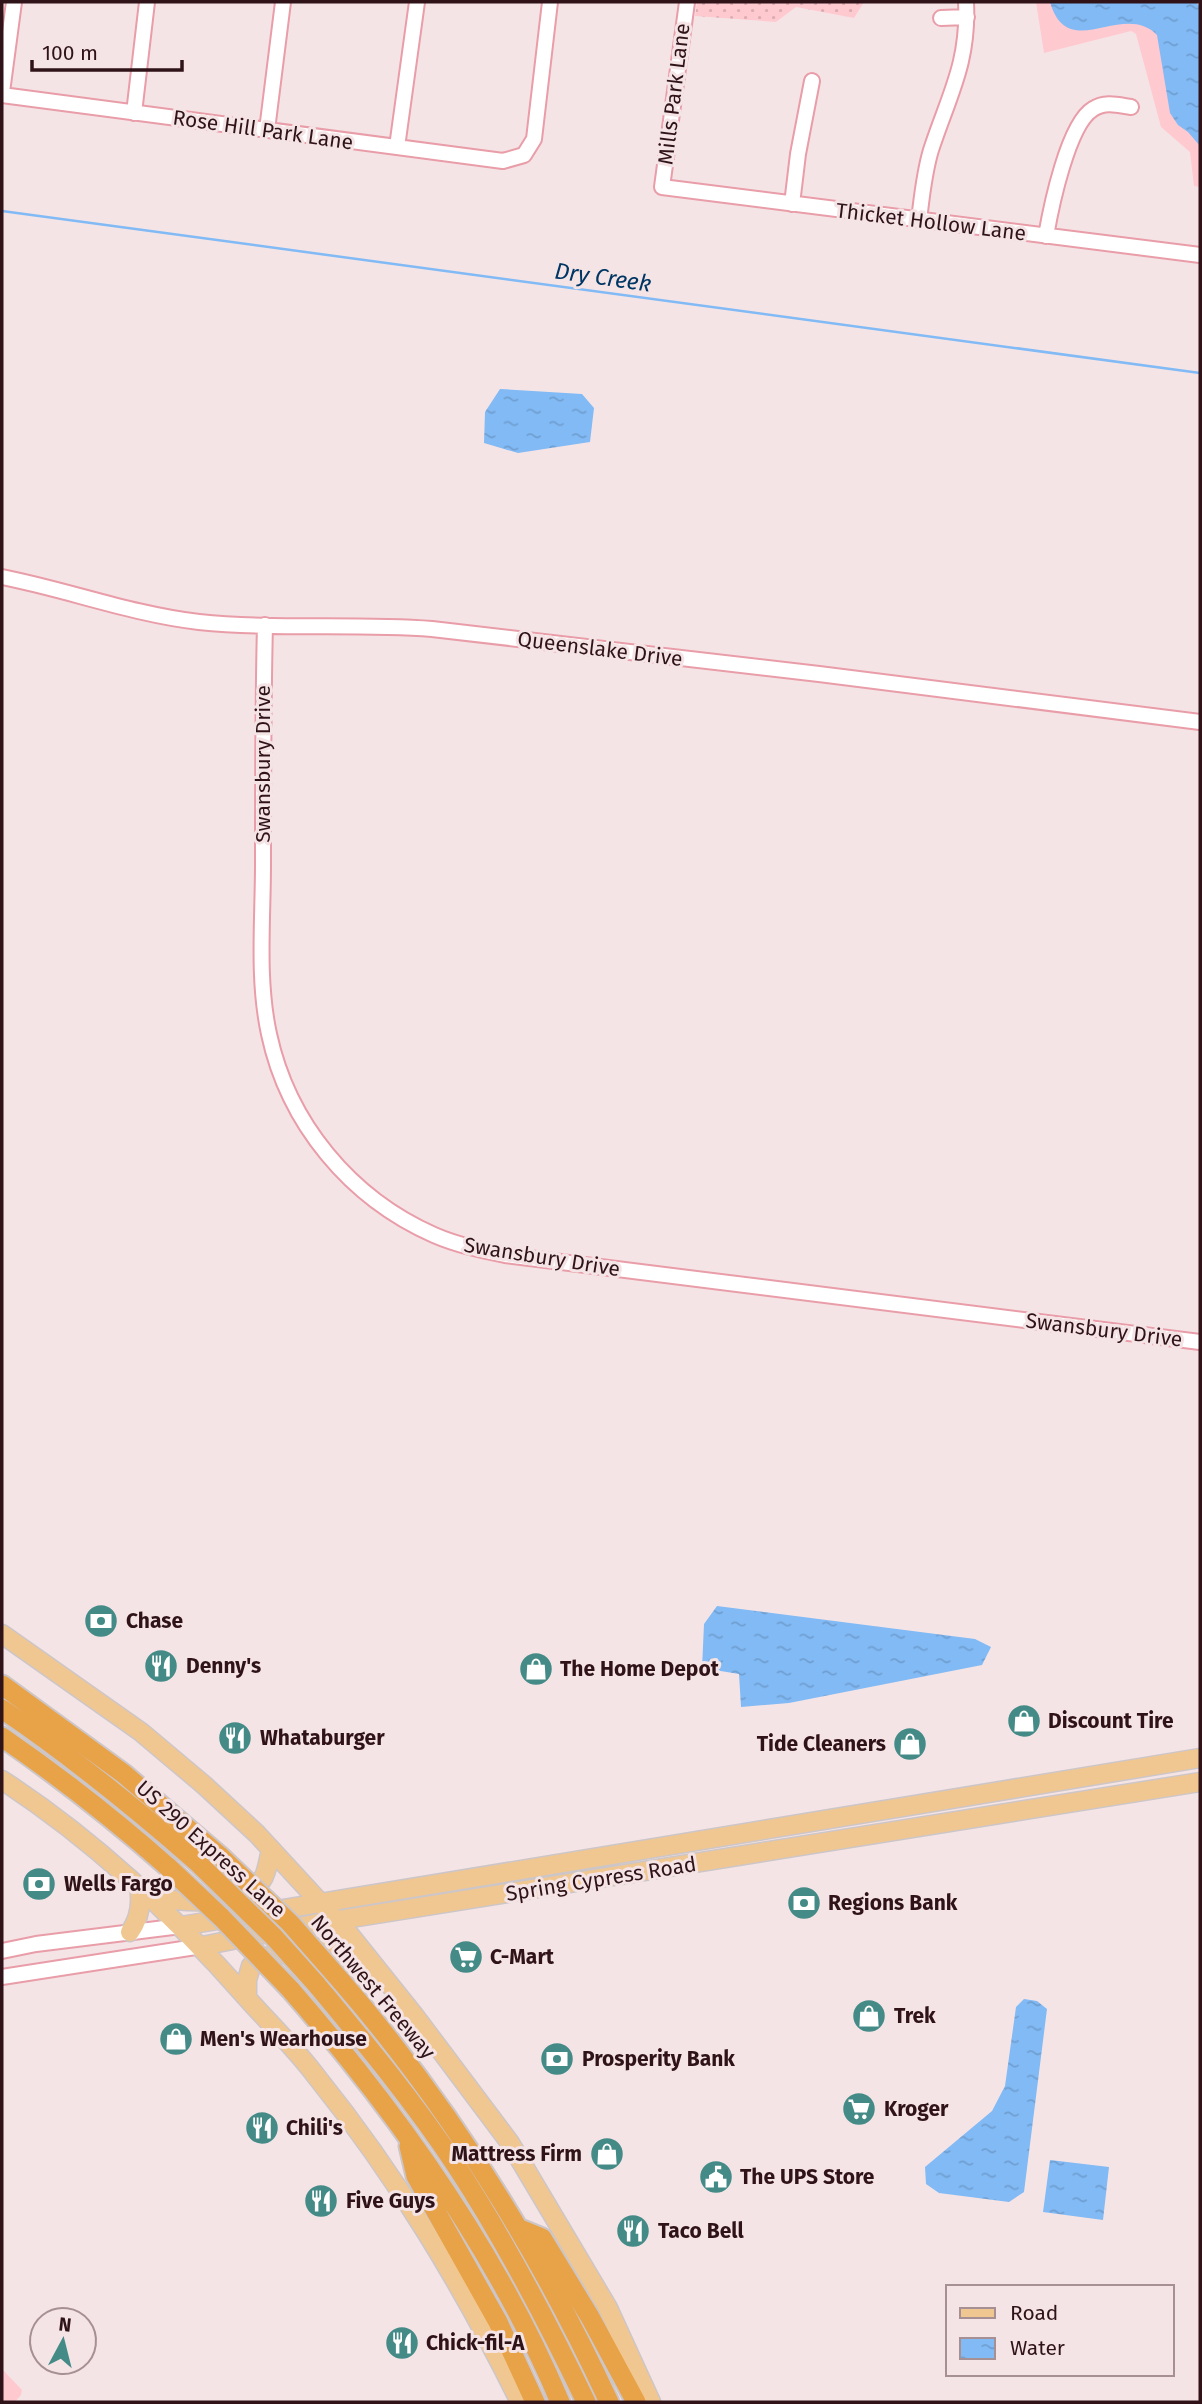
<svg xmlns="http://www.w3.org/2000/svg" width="1202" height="2404" viewBox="0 0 1202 2404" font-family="'Fira Sans',sans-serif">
<defs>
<pattern id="park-dots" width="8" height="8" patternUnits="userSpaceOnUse" patternTransform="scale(1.75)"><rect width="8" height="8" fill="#ffc9d0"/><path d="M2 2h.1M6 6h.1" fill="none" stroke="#dbacb2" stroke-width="1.8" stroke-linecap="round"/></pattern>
<pattern id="water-ripples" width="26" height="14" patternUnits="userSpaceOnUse" patternTransform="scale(1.75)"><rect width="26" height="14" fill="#81baf5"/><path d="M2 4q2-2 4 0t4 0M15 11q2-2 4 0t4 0" fill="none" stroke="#709fd1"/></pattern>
</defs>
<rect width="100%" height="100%" fill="#f5e4e6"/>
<!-- grass -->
<path fill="#ffc9d0" d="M1036,2H1200V187L1194,186L1190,152L1161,127L1136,34L1131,31L1044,53Z
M2,2369L22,2390L21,2395L15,2402H2Z"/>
<!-- park -->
<path fill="url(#park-dots)" d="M697,2H864L854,18L796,7L776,22L695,16Z"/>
<!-- water -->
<path fill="url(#water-ripples)" d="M1050,2H1196L1200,7V146L1188,132L1178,125L1170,113L1157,35C1123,0 1068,64 1050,2Z
M500,389L582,394L594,408L590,442L518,453L484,443L485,412Z
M717,1606L975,1639L991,1647L982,1665L789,1703L741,1707L739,1674L702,1668L704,1624Z
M1024,1999L1037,2001L1047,2009L1024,2192L1009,2202L939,2193L926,2184L925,2167L992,2111L1005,2086L1016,2007Z
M1050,2160L1109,2167L1103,2220L1043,2212Z"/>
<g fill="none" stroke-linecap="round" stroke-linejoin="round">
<!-- stream -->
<path stroke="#81baf5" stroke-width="2.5" d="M2,211L1200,373"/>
<!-- minor casing -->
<g stroke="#e99da8" stroke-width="18">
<path id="minor" d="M687,2L662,187L1200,255
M941,18L967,17
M2,92L14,2
M2,95L503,161L524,155L534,139L550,2
M134,113L147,2
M267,130L283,2
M397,147L417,2
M792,204L798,154L812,81
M919,220C922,196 924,173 931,150C949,95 969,63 966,2
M1046,236C1051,207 1068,124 1093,109C1105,101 1118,105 1131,107
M2,577C68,590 131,614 199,622C276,630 355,623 432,629L819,674L1200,722
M265,625C263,705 263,785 263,864C263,920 257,979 269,1034C288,1123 350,1198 434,1235C457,1245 481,1250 505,1255L1200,1342
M2,1951L36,1944L181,1926
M2,1977L202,1946"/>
</g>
<!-- major casing -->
<g stroke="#cdc6c8" stroke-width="21">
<path id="major" d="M2,1634L141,1732L204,1785L257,1834L350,1935L414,2015L510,2143L608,2308L651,2402
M2,1780C94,1840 174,1915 246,1997C269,2023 295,2048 316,2076C398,2178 462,2285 520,2402
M148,1896C179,1902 239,1909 262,1880C267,1873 269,1858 271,1849
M181,1926L1200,1758
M130,1932C140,1918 142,1904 139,1887
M202,1946L314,1924L1200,1782
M247,1998V1980L251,1966L259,1958L324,1947L374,1970"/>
</g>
<!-- highway casing -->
<g stroke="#cdc6c8" stroke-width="23">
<path id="highway" d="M2,1685L124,1774L221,1857
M2,1709C70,1755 134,1807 196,1861
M2,1737C60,1777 115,1820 168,1867
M341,1981C451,2108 538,2249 609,2402
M317,1985C366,2044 415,2103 457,2167C506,2242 547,2321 586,2402
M290,1989C398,2113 496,2250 560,2402
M409,2146L416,2176L498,2322L535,2402
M520,2229L542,2238L590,2317L636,2402"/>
</g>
<!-- minor -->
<use href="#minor" stroke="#fff" stroke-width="14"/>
<!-- major -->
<use href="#major" stroke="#f1c791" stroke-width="18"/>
<!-- highway -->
<use href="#highway" stroke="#e8a247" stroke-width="19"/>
<!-- highway-bridge casing -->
<g stroke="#cdc6c8" stroke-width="23" stroke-linecap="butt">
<path id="highway-bridge" d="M221,1857L290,1923L341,1981
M196,1861L274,1937L317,1985
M168,1867L222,1918L290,1989"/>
</g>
<!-- highway-bridge -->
<use href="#highway-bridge" stroke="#e8a247" stroke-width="19"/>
</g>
<!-- icons -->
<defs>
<g id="bank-disc" transform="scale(1.75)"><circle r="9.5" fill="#448b87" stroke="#f5e4e6"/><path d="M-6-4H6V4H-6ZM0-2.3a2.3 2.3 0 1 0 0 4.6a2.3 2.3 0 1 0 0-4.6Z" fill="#fff"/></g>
<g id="restaurant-disc" transform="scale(1.75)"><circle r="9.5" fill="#448b87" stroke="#f5e4e6"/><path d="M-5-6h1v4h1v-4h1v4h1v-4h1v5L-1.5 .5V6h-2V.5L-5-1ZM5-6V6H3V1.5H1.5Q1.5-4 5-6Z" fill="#fff"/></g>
<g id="shop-disc" transform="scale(1.75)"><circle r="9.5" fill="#448b87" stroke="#f5e4e6"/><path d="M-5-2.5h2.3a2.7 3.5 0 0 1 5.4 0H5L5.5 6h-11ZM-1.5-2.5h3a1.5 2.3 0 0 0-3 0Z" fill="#fff"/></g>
<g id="supermarket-disc" transform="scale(1.75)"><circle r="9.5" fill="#448b87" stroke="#f5e4e6"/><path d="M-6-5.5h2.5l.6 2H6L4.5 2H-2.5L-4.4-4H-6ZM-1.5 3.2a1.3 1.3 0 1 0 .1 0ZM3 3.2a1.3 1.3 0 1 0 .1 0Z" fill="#fff"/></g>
<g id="civic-disc" transform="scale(1.75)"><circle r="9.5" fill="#448b87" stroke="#f5e4e6"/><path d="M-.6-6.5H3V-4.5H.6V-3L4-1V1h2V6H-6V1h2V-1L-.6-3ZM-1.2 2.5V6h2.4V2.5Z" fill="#fff"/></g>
</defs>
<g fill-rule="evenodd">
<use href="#bank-disc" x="101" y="1621"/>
<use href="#restaurant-disc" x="161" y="1666"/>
<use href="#shop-disc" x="536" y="1669"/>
<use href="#shop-disc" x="1024" y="1721"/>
<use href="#restaurant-disc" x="235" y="1738"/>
<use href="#shop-disc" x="910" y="1744"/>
<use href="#bank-disc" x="39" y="1884"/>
<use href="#bank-disc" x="804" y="1903"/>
<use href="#supermarket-disc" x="466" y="1957"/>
<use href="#shop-disc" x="869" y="2016"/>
<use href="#shop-disc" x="176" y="2039"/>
<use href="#bank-disc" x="557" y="2059"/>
<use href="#supermarket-disc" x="859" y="2109"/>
<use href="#restaurant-disc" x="262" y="2128"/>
<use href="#shop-disc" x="607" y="2154"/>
<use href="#civic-disc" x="716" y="2177"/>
<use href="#restaurant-disc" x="321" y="2201"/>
<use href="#restaurant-disc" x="633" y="2231"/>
<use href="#restaurant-disc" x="402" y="2343"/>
</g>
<g text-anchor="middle" stroke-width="6" stroke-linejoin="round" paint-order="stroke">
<!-- street labels -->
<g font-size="21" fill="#2f1318" stroke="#f5e4e6">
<text transform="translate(674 94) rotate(-83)" y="7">Mills Park Lane</text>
<text transform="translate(263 130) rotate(8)" y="7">Rose Hill Park Lane</text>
<text transform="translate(931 222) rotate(7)" y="7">Thicket Hollow Lane</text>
<text transform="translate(600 649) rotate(7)" y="7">Queenslake Drive</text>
<text transform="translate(263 764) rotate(-90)" y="7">Swansbury Drive</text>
<text transform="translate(542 1257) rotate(9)" y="7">Swansbury Drive</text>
<text transform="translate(1104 1330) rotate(7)" y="7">Swansbury Drive</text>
<text transform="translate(211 1849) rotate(42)" y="7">US 290 Express Lane</text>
<text transform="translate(601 1879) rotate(-9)" y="7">Spring Cypress Road</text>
<text transform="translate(373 1987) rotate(50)" y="7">Northwest Freeway</text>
</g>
<!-- poi labels -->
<g font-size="21" font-weight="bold" fill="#2f1318" stroke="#f5e4e6" text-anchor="start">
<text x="126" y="1628">Chase</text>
<text x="186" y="1673">Denny's</text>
<text x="560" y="1676">The Home Depot</text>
<text x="1048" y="1728">Discount Tire</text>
<text x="260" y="1745">Whataburger</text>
<text x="886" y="1751" text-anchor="end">Tide Cleaners</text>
<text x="64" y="1891">Wells Fargo</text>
<text x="828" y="1910">Regions Bank</text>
<text x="490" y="1964">C-Mart</text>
<text x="894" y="2023">Trek</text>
<text x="200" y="2046">Men's Wearhouse</text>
<text x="582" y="2066">Prosperity Bank</text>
<text x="884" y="2116">Kroger</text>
<text x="286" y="2135">Chili's</text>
<text x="582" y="2161" text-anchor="end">Mattress Firm</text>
<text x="740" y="2184">The UPS Store</text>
<text x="346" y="2208">Five Guys</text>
<text x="658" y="2238">Taco Bell</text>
<text x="426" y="2350">Chick-fil-A</text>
</g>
<!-- water labels -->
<g font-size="23" font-style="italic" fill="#003664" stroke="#f5e4e6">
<text transform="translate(603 277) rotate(8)" y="8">Dry Creek</text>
</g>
</g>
<!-- border -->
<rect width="1202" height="2404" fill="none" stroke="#2f1318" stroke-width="7"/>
<!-- legend -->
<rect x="946" y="2285" width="228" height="91" fill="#f5e4e6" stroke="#a69094" stroke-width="2"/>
<rect x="960" y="2308" width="35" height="10" fill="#f1c791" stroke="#a69094" stroke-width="2"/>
<text x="1010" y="2320" font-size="21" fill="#2f1318">Road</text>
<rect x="960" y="2338" width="35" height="21" fill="url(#water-ripples)" stroke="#a69094" stroke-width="2"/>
<text x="1010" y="2355" font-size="21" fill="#2f1318">Water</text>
<!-- north arrow -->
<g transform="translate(63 2341) rotate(7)"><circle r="33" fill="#f5e4e6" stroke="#a69094" stroke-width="2"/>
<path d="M0-5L12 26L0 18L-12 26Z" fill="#448b87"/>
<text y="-10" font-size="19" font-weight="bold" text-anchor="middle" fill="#2f1318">N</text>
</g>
<!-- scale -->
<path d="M32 60v10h150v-10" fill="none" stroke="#2f1318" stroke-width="3.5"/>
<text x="42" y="60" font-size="21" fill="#2f1318" stroke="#f5e4e6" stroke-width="5" paint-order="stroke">100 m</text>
</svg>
